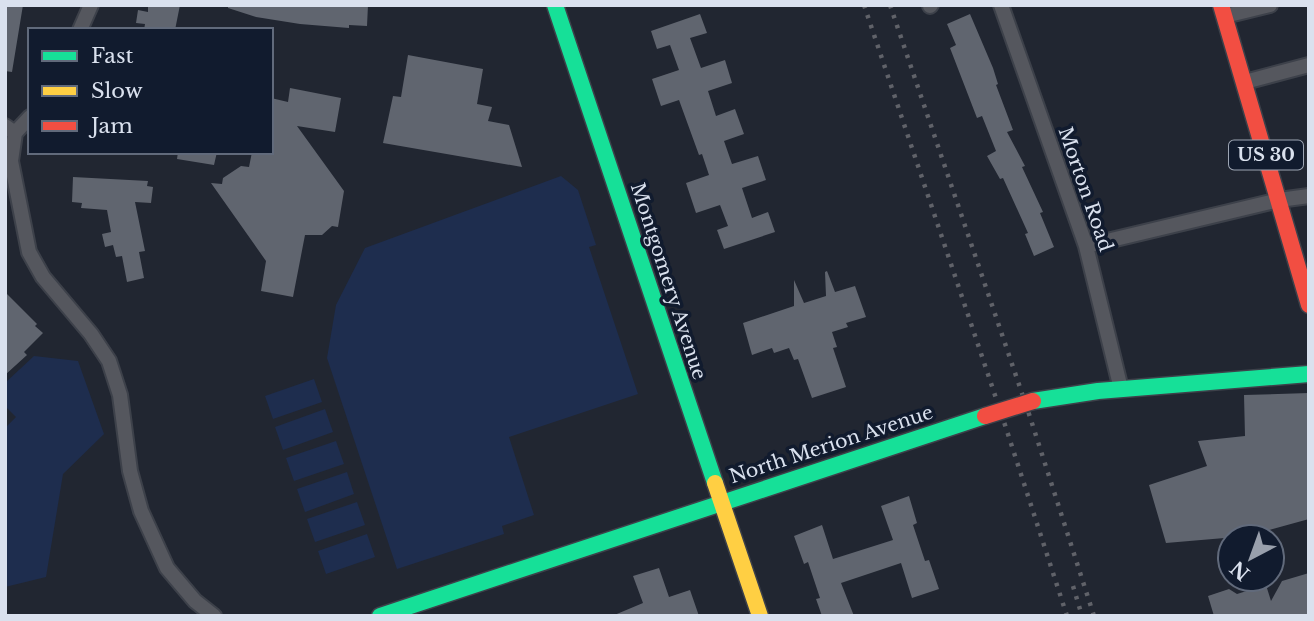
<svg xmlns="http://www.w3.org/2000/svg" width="1314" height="621" viewBox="0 0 1314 621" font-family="'Libre Baskerville',serif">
<rect width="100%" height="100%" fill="#212631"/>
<!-- green -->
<path fill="#1e2d4e" d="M561,176L578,190L596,245L589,247L638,394L509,437L534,515L502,526L504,534L397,569L327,358L336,305L365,248Z
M34,356L78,361L104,434L63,474L46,577L5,587V428L16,417L5,406V383Z
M314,379L322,402L273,419L265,396Z
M325,409L333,432L283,450L275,427Z
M336,441L344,464L294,481L286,458Z
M347,472L354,494L305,512L297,489Z
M357,502L365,525L315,542L307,519Z
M367,534L375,557L326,574L318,551Z"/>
<!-- building -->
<path fill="#60656f" d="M5,5H23L12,72L5,71Z
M148,5H180L175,30H144L145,24L136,23L138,10L148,12Z
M228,5H368L367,26L349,25V28L300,24L256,17L228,8Z
M700,14L707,33L690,38L701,68L725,60L732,83L708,91L716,116L735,109L744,134L724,141L732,164L758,156L766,180L742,188L752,218L768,212L775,232L724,249L717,230L728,226L720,205L696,213L686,183L709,175L702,154L699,155L679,100L661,106L652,79L679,70L670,45L657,49L651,31Z
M970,14L993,68L998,84L996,85L1013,130L1007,132L1025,166L1022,167L1043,212L1040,213L1054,247L1034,256L1025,234L1028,233L1003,178L1000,179L987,156L996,151L982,116L977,118L950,48L956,45L947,24Z
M408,55L483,69L477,104L492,107L488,121L509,125L522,167L383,143L393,96L401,97Z
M290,88L341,98L335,132L297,126L344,191L338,227L332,226L322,235H305L293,297L261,291L266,261L211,183L222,184L223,178L241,166L249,167L252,152H271V98L288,102Z
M178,152H217L214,165L177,159Z
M73,177L148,181L147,186L153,187L151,203L135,202L145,251L139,252L144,278L127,282L122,256L116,257L113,245L105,247L102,234L111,232L107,210L81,208L82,203L72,202Z
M827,271L835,292L855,286L866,317L846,323L848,327L832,332L837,347L833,348L846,387L812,398L798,359L794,360L789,348L774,353L772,348L752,355L743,323L794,306V280L804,303L826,296L825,272Z
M5,292L37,324L35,326L43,333L24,352L27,355L5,375Z
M1309,393V519L1248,536L1166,543L1149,485L1207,466L1198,441L1245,436L1244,395Z
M909,496L917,523L913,525L925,561L929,560L939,589L912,598L901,563L841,583L854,616H822L816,599L820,598L808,562L804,564L794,536L822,525L833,559L893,540L881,506Z
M659,568L669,597L690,590L699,616H612L643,603L633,576Z
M1309,573V616H1214L1208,596L1229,589L1237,594L1266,585L1271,601L1282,581Z"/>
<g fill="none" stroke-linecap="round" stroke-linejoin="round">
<!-- street casing -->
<g stroke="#3d414a" stroke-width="18">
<path id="street" d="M1001,5L1086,246L1121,389
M930,6L931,5
M1225,16L1270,5
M80,30L91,5
M1245,82L1309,65
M5,126L15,133L11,161L29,252L43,277L91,334L109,361L120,395L130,471L141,511L167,568L195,601L214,616
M15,133L30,117
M1086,246L1279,200L1309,196"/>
</g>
<!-- fast casing -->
<g stroke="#3d414a" stroke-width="19">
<path id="fast" d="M555,5L715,483
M1033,401L1098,391L1309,374
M380,616L985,416"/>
</g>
<!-- slow casing -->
<g stroke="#3d414a" stroke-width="19">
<path id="slow" d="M715,483L760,616"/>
</g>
<!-- jam casing -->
<g stroke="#3d414a" stroke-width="19">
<path id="jam" d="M1221,5L1309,305"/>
</g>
<!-- street -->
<use href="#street" stroke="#55575e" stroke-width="14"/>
<!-- fast -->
<use href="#fast" stroke="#16e098" stroke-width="16"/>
<!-- slow -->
<use href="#slow" stroke="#ffcf43" stroke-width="16"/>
<!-- jam -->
<use href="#jam" stroke="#f24e42" stroke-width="16"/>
<!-- rail -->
<path stroke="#606269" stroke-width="4.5" stroke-dasharray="3.5 7" stroke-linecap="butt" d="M864,5L1005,425L1067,616
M890,5L1030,417L1094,616
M1073,586L1082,616"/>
<!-- jam-bridge casing -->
<g stroke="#3d414a" stroke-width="19" stroke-linecap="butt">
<path id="jam-bridge" d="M985,416L1033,401"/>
</g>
<!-- jam-bridge -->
<use href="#jam-bridge" stroke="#f24e42" stroke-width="16"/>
</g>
<g text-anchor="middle" stroke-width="7" stroke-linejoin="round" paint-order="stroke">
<!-- shield labels -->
<rect fill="#111b2e" stroke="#9ea6b4" stroke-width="2" x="1229" y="140.5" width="74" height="29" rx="5"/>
<g font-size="18" font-weight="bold" fill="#dae1ee">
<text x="1266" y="161">US 30</text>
</g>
<!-- street labels -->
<g font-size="19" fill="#dae1ee" stroke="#111b2e">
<text transform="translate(1086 189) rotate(71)" y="7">Morton Road</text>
<text transform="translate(669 281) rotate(72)" y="7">Montgomery Avenue</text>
<text transform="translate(831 444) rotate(-18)" y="7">North Merion Avenue</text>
</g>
</g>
<!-- border -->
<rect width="1314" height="621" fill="none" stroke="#dae1ee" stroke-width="14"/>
<!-- legend -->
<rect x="28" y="28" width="245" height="126" fill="#111b2e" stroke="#616a7b" stroke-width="2"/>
<rect x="42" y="51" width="35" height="10" fill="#16e098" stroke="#616a7b" stroke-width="2"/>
<text x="91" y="63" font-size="21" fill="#dae1ee">Fast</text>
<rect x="42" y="86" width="35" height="10" fill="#ffcf43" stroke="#616a7b" stroke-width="2"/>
<text x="91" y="98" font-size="21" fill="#dae1ee">Slow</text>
<rect x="42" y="121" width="35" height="10" fill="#f24e42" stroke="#616a7b" stroke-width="2"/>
<text x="91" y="133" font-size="21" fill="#dae1ee">Jam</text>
<!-- north arrow -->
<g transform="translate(1251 558) rotate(221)"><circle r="33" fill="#111b2e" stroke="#616a7b" stroke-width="2"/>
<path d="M0-5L12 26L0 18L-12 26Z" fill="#99a0ac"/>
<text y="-10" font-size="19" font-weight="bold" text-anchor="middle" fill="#dae1ee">N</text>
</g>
</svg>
